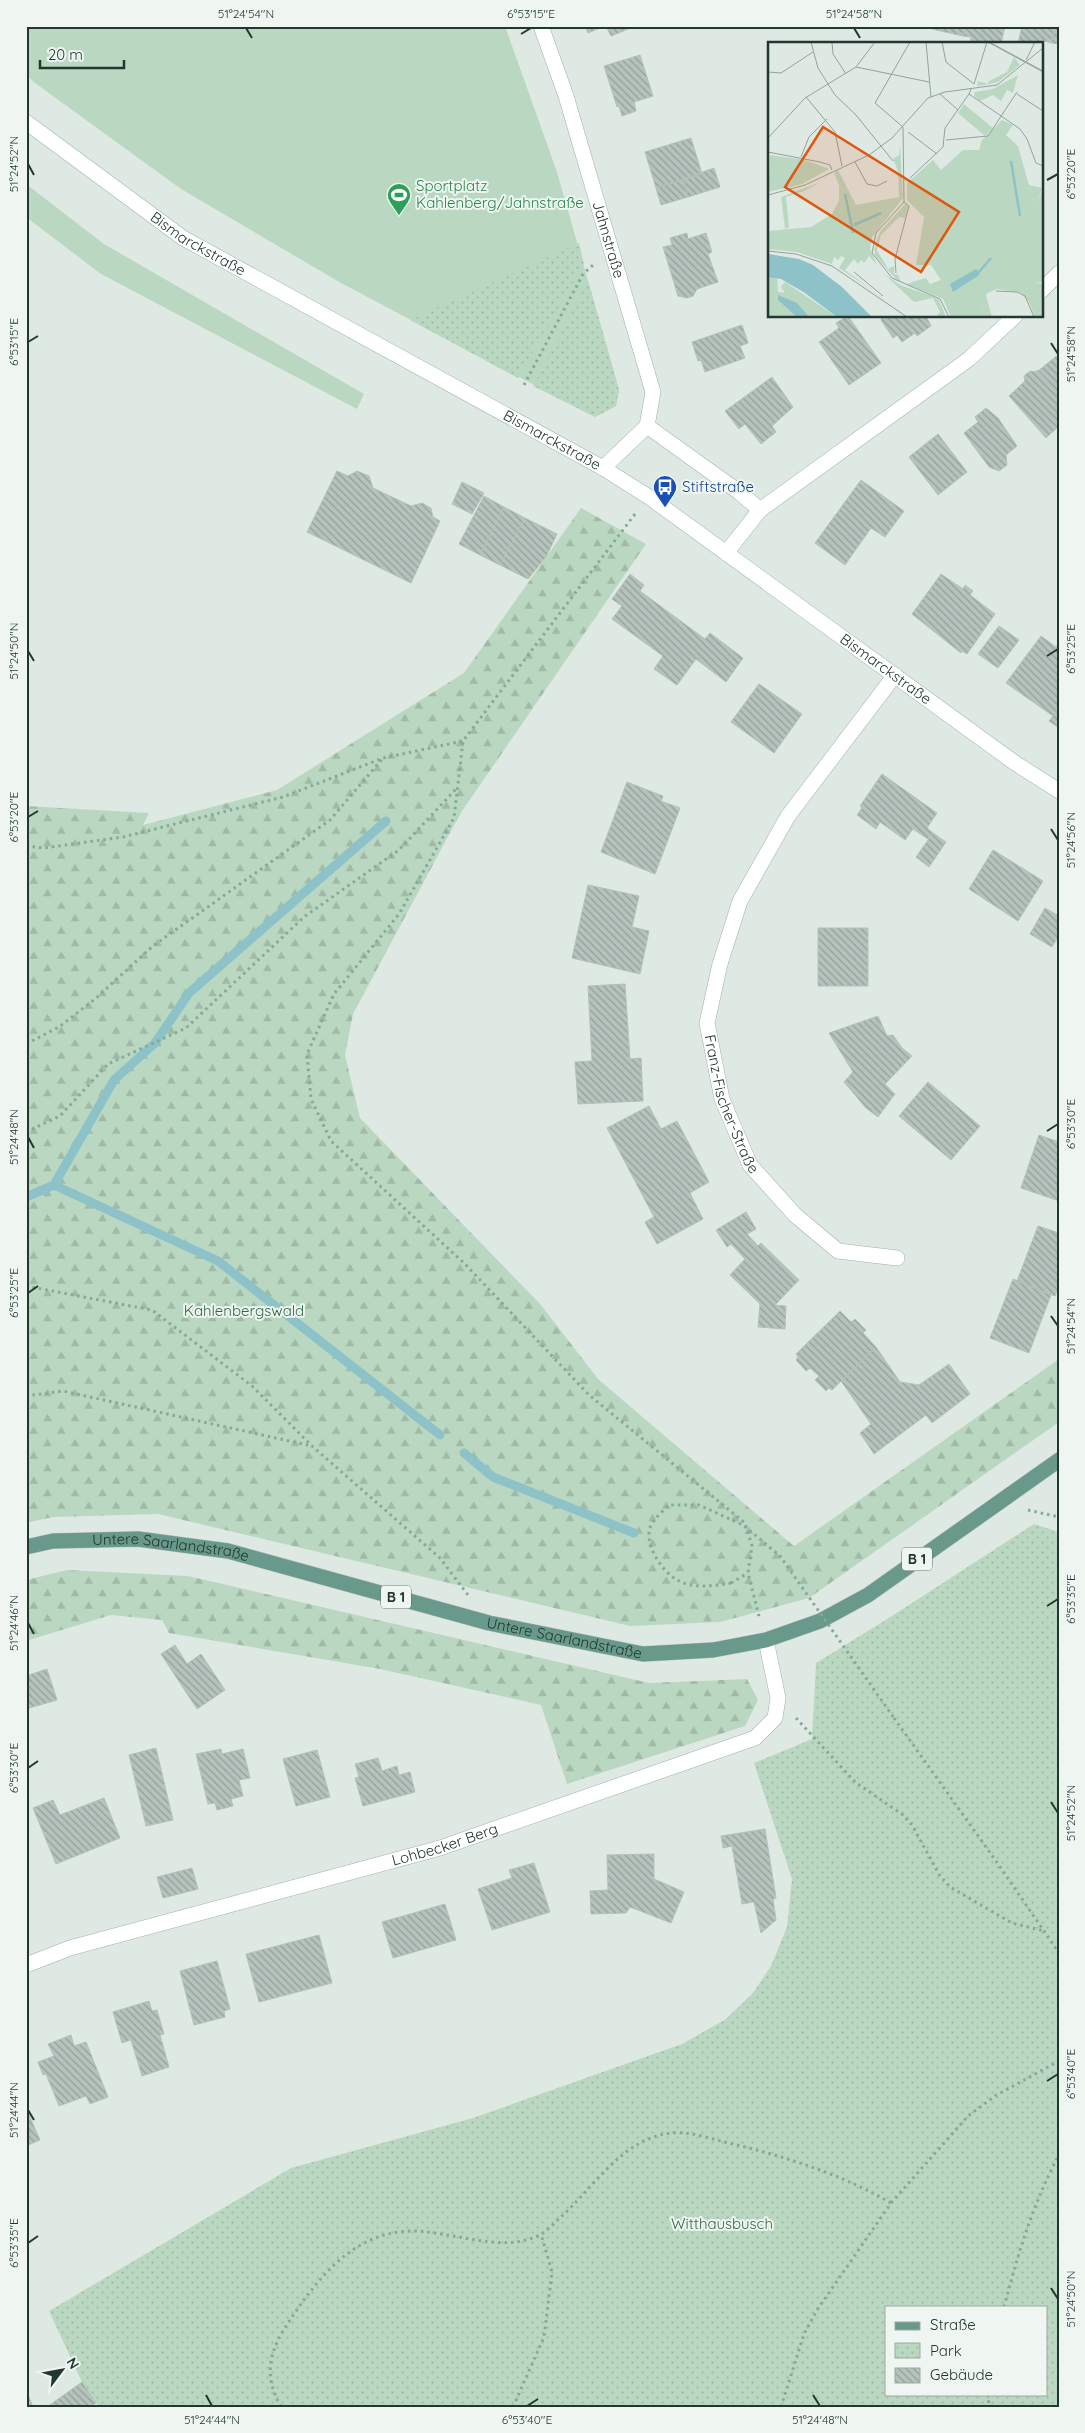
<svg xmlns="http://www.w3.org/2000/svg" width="1085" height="2433" viewBox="0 0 1085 2433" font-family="Quicksand,sans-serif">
<defs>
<pattern id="forest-firs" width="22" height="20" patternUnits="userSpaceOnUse" patternTransform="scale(1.25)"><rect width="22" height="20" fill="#bad8c1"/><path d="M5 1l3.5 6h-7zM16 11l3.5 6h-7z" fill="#a0baa6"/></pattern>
<pattern id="park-dots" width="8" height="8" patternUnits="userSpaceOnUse" patternTransform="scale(1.25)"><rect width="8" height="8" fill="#bad8c1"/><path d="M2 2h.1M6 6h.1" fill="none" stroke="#a0baa6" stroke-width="1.8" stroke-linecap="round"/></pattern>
<pattern id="building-back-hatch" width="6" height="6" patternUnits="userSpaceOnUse" patternTransform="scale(1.25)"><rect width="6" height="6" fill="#b5c3bd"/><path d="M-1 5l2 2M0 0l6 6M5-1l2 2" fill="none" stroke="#939f9a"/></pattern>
</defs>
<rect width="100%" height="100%" fill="#dfe9e4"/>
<!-- grass -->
<path fill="#bad8c1" d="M26,26H505L557,172L619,390L616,406L595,417L341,283L181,189L35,83L26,75Z
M26,184L104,244L364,394L357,409L101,274L26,217Z"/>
<!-- forest -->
<path fill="url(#forest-firs)" d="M581,508L646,544L460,814L353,1014L345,1055L360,1118L541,1305L598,1379L794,1546L1059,1359V1422L809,1598L720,1622L630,1626L158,1514L53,1517L26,1523V806L149,813L143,825L277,790L464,673Z
M67,1570L188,1576L649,1683L747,1679L758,1700L745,1726L567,1784L541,1705L380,1669L169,1633L162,1620L111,1615L26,1641V1580Z"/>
<!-- park -->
<path fill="url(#park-dots)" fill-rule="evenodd" d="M579,243L584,264L518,378L410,320Z
M588,280L619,390L616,406L595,417L533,386Z
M1034,1524L1059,1532V2407H99L82,2382L49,2311L291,2168L473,2118L682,2044L726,2019L753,1993L771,1966L787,1927L792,1879L754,1763L812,1739L816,1663L892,1616ZM886,2307H1046V2394H886Z"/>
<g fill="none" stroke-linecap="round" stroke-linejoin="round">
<!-- stream -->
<path stroke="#8dc2c8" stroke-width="9" d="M54,1185L218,1261L440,1435
M26,1197L54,1185L114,1080L155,1043L189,993L386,821
M464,1453L493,1477L634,1533"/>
</g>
<!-- building -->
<path fill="url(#building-back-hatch)" stroke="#b3c1bb" d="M585,26H604L588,33Z
M606,26H633V27L611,36Z
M932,26H965L963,36L932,29Z
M965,26H1005L1001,44H970L971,37L963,36Z
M1022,26H1055L1051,43L1041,40L1040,44L1018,43Z
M1055,26H1059V44L1051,43Z
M640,55L653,96L634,102L636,111L622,116L619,106L617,107L604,66Z
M691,138L702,174L656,188L645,152Z
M714,168L720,187L688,197L683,179Z
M683,179L688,197L661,205L656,188Z
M687,233L688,239L706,233L712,252L708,254L718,282L697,289L693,296L687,298L678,296L663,247L672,245L670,238Z
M848,316L881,363L849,385L819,342L839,328L836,323Z
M883,316H926L931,326L917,336L915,333L902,342L897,335L893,338L881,320Z
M742,325L748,343L740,346L745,358L705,372L701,360L698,361L692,342Z
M1059,354V394L1038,371Z
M1037,370L1059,394V426L1046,438L1009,396L1025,381L1024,376L1030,371L1035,372Z
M772,377L793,407L772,426L776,432L761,444L745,424L739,429L725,411Z
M986,408L998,418L1017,446L1006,455L1007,465L999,471L989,467L964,433L978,422L975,417Z
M938,434L967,472L938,495L909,457Z
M337,471L348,476L357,471L369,476L373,488L411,506L422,503L431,508L433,517L440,521L411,583L307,532Z
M861,480L904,511L885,537L871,528L845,565L815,543Z
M462,482L484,493L472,514L452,504Z
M484,496L504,507L480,555L459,544Z
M504,507L525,518L500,565L480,555Z
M525,518L557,534L546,557L528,579L500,565Z
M630,574L644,585L640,591L705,639L710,633L743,658L726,682L696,659L677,685L654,669L663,656L612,619L622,606L612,599Z
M941,574L963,589L965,585L973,591L970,595L995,614L967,654L962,651L961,653L912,614Z
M999,626L1019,640L998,668L978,654Z
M1041,636L1056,647L1059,643V708L1053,716L1006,683Z
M759,684L802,714L774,753L731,722Z
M1059,708V728L1049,721Z
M882,774L937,813L927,828L933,833L928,839L913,829L905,840L880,822L876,829L857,815L862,808L860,806Z
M627,782L663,796L661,801L680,808L655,874L601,852Z
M933,833L946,842L929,867L916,857Z
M993,850L1043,881L1018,921L969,889Z
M588,885L639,896L632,927L649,931L640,974L572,958Z
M1045,908L1059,916V935L1052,947L1030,934Z
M818,928H868V986H818Z
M625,984L630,1059L641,1058L643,1101L578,1104L575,1062L592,1061L588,986Z
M878,1016L887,1036L893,1035L902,1048L912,1056L885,1084L895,1094L878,1117L866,1108L844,1082L853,1072L829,1033Z
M928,1082L980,1126L951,1160L899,1116Z
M649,1106L661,1129L677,1121L709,1182L690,1193L703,1219L657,1244L645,1222L654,1217L607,1128Z
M1039,1135L1059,1142V1201L1021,1188Z
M746,1212L756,1229L747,1234L758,1246L761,1243L799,1280L775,1305L786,1306L785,1329L758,1327L760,1304L730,1275L745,1259L731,1244L727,1247L716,1230Z
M1038,1226L1059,1233V1286L1055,1296L1017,1281Z
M1013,1279L1051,1295L1029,1353L990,1338Z
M840,1311L851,1322L855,1319L866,1330L863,1333L876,1347L832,1390L829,1388L826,1391L815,1380L819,1376L810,1368L806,1371L796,1360L798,1357L796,1354Z
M876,1347L900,1382L919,1385L949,1364L970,1394L932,1423L926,1415L874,1454L860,1433L871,1424L841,1381Z
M175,1645L187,1664L201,1654L225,1690L197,1709L161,1654Z
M47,1669L57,1700L26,1709V1676Z
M156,1748L173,1820L146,1826L129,1755Z
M221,1749L222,1754L243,1749L250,1778L239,1780L243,1796L231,1799L233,1806L217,1810L215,1803L208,1804L196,1754Z
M317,1750L330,1797L296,1806L283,1759Z
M378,1758L382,1771L397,1766L399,1775L410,1772L415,1792L363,1806L355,1778L359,1777L355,1764Z
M104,1798L120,1838L56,1864L33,1808L53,1800L60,1815Z
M765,1829L776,1898L773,1899L776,1920L761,1933L754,1902L742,1904L732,1846L723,1848L721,1836Z
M654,1854V1879L684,1892L671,1923L630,1907L626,1913L591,1914L590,1891L608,1890L607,1855Z
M534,1863L550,1912L492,1930L478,1889L512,1878L509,1870Z
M192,1868L198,1889L163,1898L157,1877Z
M445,1904L456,1940L393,1958L382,1922Z
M319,1935L332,1983L259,2002L246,1954Z
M217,1961L230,2009L224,2011L225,2017L194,2025L180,1971Z
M149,2001L152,2011L157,2010L164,2034L160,2035L169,2067L142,2076L131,2040L122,2043L113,2012Z
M71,2035L74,2046L86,2042L108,2097L90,2104L86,2096L59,2106L46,2074L43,2075L38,2062L54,2056L48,2044Z
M26,2108L40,2140L26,2146Z
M82,2382L96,2403L90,2407H47Z
M26,2390L33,2407H26Z"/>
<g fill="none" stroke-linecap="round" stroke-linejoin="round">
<!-- minor casing -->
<g stroke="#a3b0aa" stroke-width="16">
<g id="minor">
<path id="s1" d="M541,26L566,96L653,392L647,426L603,468"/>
<path d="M1041,291L1059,273"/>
<path d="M647,426L739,492L760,510"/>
<path d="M726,553L760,510L969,359L1015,316"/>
<path id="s2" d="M895,675L788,816L740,901L720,964L707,1023L722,1099L750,1165L795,1215L838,1251L897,1258"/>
<path id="s3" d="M26,1965L70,1948L440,1848L755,1738L775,1718L778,1698L766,1640"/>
</g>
</g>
<!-- secondary casing -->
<g stroke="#a0b3ab" stroke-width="16">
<g id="secondary">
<path id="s4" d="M26,122L183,238L603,468L649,497L1015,763L1059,791"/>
</g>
</g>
<!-- primary casing -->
<g stroke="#bdc3c1" stroke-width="16">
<g id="primary">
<path id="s5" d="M26,1547L53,1541L138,1539L228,1551L489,1623L643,1654L713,1650L766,1640L820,1621L868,1595L1059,1460"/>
</g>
</g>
<!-- path -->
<path stroke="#83a99b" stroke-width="3" stroke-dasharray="2.5 4" stroke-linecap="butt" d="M524,385L583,274L593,265
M635,514L463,741L454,818L399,914L334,994L307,1054L311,1099L331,1141L464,1263L589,1395L745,1523L752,1546L748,1573L760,1620
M26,846L44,848L123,837L283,797L383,758L463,741
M26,1039L32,1041L59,1027L95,999L153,946L330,820L383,758
M26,1132L60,1116L108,1064L186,1028L304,917L399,850L456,789
M26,1286L152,1310L252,1386L312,1446L440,1558L468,1595
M26,1396L63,1391L312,1446
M1028,1510L1059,1517
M731,1583L748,1573
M796,1718L855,1782L903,1815L912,1825L940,1876L950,1887L1012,1923L1044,1931
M894,1718L996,1861L1059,1953
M1004,2307C1018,2254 1033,2203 1059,2155
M988,2394L989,2407
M281,2407C262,2373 270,2350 290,2320C321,2274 356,2230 416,2231C434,2232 452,2236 470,2239C494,2243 517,2246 540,2235C547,2231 554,2223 561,2217C593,2188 623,2138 671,2133C689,2131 708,2138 725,2142C783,2156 839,2173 891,2203
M513,2407L544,2337L552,2272L541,2234
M781,2407L804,2334L817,2310L891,2203L968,2116L995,2096L1059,2061"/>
<!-- minor -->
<use href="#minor" stroke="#fff" stroke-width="15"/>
<!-- secondary -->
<use href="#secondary" stroke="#fff" stroke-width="15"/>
<!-- primary -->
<use href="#primary" stroke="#69998a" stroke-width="15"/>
<!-- path-bridge -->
<path stroke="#83a99b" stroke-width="3" stroke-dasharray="2.5 4" stroke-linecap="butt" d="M731,1583C714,1586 693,1589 677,1580C661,1571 640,1539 653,1522C657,1516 664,1510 669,1505H699L743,1525L780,1556L894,1718"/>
</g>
<!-- ticks -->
<path fill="none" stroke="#223730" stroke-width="2" d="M246,28L252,38M854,28L860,38M521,34L531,28M28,164L34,175M1047,180L1058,174M28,342L38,336M1051,343L1058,354M28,651L34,661M1047,656L1058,649M28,817L38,811M1051,829L1058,840M1047,1131L1058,1124M28,1137L34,1148M28,1293L38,1286M1051,1316L1058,1326M1047,1606L1058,1599M28,1623L34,1634M28,1768L38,1761M1051,1802L1058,1813M1047,2081L1058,2074M28,2110L34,2120M28,2243L38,2236M1051,2288L1058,2299M206,2395L212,2406M813,2395L820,2406M527,2406L538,2399"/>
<!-- icons -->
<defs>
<g id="stadium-pin" transform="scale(1.25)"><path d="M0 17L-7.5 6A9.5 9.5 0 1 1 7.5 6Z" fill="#2e9e5b" stroke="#eff6f2"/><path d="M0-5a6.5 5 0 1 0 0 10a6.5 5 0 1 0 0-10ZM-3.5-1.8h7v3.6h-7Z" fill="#fff"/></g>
<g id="bus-pin" transform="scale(1.25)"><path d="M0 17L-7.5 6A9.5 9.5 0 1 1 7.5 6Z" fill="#1a4fb4" stroke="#eff6f2"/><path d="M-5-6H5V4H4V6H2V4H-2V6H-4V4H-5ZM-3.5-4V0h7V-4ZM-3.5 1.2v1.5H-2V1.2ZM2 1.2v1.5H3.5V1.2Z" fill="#fff"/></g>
</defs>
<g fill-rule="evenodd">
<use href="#stadium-pin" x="399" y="195"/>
<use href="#bus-pin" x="665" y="487"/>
</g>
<g text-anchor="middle" stroke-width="4" stroke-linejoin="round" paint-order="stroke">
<!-- shield labels -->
<g fill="#eff6f2" stroke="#60706a" stroke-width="1">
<rect x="902" y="1547.5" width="30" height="23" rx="4"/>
<rect x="381" y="1585.5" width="30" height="23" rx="4"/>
</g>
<g font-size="14" font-weight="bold" fill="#223730">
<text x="917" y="1564">B 1</text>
<text x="396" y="1602">B 1</text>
</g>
<!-- leisure labels -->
<g font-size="15" fill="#27864d" stroke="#eff6f2" text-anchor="start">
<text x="416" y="191">Sportplatz<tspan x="416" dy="17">Kahlenberg/Jahnstraße</tspan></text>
</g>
<!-- street labels -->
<g font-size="15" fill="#223730" stroke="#eff6f2">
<text dy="5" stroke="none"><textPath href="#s1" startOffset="224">Jahnstraße</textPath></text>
<text dy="5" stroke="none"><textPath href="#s4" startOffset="211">Bismarckstraße</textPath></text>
<text dy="5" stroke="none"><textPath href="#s4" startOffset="616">Bismarckstraße</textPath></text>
<text dy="5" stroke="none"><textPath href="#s4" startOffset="1021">Bismarckstraße</textPath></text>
<text dy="5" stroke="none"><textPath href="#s2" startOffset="486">Franz-Fischer-Straße</textPath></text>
<text dy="5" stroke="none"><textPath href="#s5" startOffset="146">Untere Saarlandstraße</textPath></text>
<text dy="5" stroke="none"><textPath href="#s5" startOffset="551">Untere Saarlandstraße</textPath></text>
<text dy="5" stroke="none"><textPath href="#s3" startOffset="436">Lohbecker Berg</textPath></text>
</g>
<!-- transit labels -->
<g font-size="15" fill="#164399" stroke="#eff6f2" text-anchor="start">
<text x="682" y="492">Stiftstraße</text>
</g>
<!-- park labels -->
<g font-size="15" fill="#316944" stroke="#eff6f2">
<text x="244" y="1316">Kahlenbergswald</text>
<text x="722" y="2229">Witthausbusch</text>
</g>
</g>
<!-- overview -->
<g transform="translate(768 42)">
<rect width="275" height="275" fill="#dfe9e4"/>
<path d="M2,113L37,118L61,127L34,142L0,150ZM53,140L36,149L18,155L21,185L17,187L13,155ZM261,143L274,146L267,166ZM267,241L275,242V275H267L261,260L253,251ZM219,257L224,275H215L213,260Z" fill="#bad8c1"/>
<path d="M132,102L135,156L104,195L102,207L109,223L101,214L96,221L93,218L90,222L86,217L77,228L107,250L71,226L77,216L73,214L70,218L66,215L64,222L29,210L0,207V189L43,185L64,172L71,158V143L66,131L70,128L88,163L131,155L130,129L125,117L131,113ZM137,162L140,164L137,176L131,175L113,193L109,208L120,227L126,224V232L130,233L133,240L128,237L107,214L106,207L112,190ZM115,231L132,243L164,254L171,258L178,275H168L172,270L165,256L146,260Z" fill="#bad8c1"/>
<path d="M196,62L225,86L217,94L190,71Z" fill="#bad8c1"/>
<path d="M246,15L252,23L230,40L222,42L209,44L210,39L220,42L221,39L239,30ZM250,33L245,51L239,48L233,59L225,53L212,59L206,54L207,50L225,47ZM234,78L245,83L238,93L250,104L267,165L275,146V240L267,241L253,251L229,247L218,252L219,257L213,260L215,275H183L175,257L138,242L158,236L162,242L173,238L163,223H148L156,175L139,158V141L165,118L173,128L195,108H211L214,98ZM0,229H9L10,250L17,251L13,245L17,240L69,275H0Z" fill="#bad8c1"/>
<path d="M0,212L31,217L45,223L74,245L104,275H69L37,251L13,237L0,235ZM208,227L212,231L210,234L185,250L182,242ZM10,253L29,261L41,275H29L10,258Z" fill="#8dc2c8"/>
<path fill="none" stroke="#8dc2c8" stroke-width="2.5" d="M243,119L252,174M77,152L85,191M86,183L113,171M0,220L35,231L89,275M211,230L223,216"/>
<path fill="none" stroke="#93a29c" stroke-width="1" d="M43,0L50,26L67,53L88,73L125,119M64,0L65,12L78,32M158,0L163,55M174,0L178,20L206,42L219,0M220,0L275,30M221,0L275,29M258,18L267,0M88,25L161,40M0,30L13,31L45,10M203,47L201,52L252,87L259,97L268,121L275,124M172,52L190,68M249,52L275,69M38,55L67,90L74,124M135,85L107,61L142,0M135,85L136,160L108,191L104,211L124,236L172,257L181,275M140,90L169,112M0,96L37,56L88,25L107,0M178,98L220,94L249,50M0,110L52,120L62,123L64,128M33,115L41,95L59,77M87,120L99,142L109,144L119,139M142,136L175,105L177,86L201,52M0,153L37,143L101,113L124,96L160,56L177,50L229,43L275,6M0,209L28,212L64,224L139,275M86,230L115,254M128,231L127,217L141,164L136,160M228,249L249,250L257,254L266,275"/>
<path fill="#de570e" fill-opacity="0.15" stroke="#de570e" stroke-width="2.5" d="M55,85L191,170L153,230L17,145Z"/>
<rect width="275" height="275" fill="none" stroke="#223730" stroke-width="2.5"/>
</g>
<!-- border -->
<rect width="1085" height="2433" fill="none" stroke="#eff6f2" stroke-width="55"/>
<!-- legend -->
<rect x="885" y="2306" width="162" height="90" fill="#eff6f2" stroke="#9daaa4"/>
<rect x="895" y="2322" width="25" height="8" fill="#69998a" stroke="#9daaa4"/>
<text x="930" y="2330" font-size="15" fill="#223730">Straße</text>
<rect x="895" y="2343" width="25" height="15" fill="url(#park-dots)" stroke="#9daaa4"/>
<text x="930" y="2356" font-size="15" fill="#223730">Park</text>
<rect x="895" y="2368" width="25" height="15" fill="url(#building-back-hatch)" stroke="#9daaa4"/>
<text x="930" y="2380" font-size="15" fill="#223730">Gebäude</text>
<!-- north arrow -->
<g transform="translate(62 2370) rotate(58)" stroke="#eff6f2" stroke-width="4" paint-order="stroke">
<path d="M0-4L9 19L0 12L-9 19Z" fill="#223730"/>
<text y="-8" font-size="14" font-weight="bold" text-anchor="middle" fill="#223730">N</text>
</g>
<!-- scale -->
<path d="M40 60v8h84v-8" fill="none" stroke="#223730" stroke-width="2.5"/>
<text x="48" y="60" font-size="15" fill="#223730" stroke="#eff6f2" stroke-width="4" paint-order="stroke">20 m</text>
<rect x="28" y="28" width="1030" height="2378" fill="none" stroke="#223730" stroke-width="2"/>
<g font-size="12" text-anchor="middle" fill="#223730">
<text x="246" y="18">51°24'54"N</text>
<text x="531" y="18">6°53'15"E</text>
<text x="854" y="18">51°24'58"N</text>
<text transform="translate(14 164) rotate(-90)" y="4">51°24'52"N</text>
<text transform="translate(1071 174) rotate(-90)" y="4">6°53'20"E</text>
<text transform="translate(14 342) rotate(-90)" y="4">6°53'15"E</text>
<text transform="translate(1071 354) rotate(-90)" y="4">51°24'58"N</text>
<text transform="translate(1071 649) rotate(-90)" y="4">6°53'25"E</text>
<text transform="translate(14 651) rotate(-90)" y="4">51°24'50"N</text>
<text transform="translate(14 817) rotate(-90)" y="4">6°53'20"E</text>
<text transform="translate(1071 840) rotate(-90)" y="4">51°24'56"N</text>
<text transform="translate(1071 1124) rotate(-90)" y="4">6°53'30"E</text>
<text transform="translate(14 1137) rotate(-90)" y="4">51°24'48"N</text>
<text transform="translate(14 1293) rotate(-90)" y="4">6°53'25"E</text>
<text transform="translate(1071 1326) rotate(-90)" y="4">51°24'54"N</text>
<text transform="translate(1071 1599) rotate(-90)" y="4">6°53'35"E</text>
<text transform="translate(14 1623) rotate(-90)" y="4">51°24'46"N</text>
<text transform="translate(14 1768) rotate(-90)" y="4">6°53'30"E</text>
<text transform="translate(1071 1813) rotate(-90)" y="4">51°24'52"N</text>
<text transform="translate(1071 2074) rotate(-90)" y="4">6°53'40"E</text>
<text transform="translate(14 2110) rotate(-90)" y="4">51°24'44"N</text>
<text transform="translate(14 2243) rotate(-90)" y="4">6°53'35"E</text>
<text transform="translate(1071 2299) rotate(-90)" y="4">51°24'50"N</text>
<text x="212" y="2424">51°24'44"N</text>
<text x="527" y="2424">6°53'40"E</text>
<text x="820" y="2424">51°24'48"N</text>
</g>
</svg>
